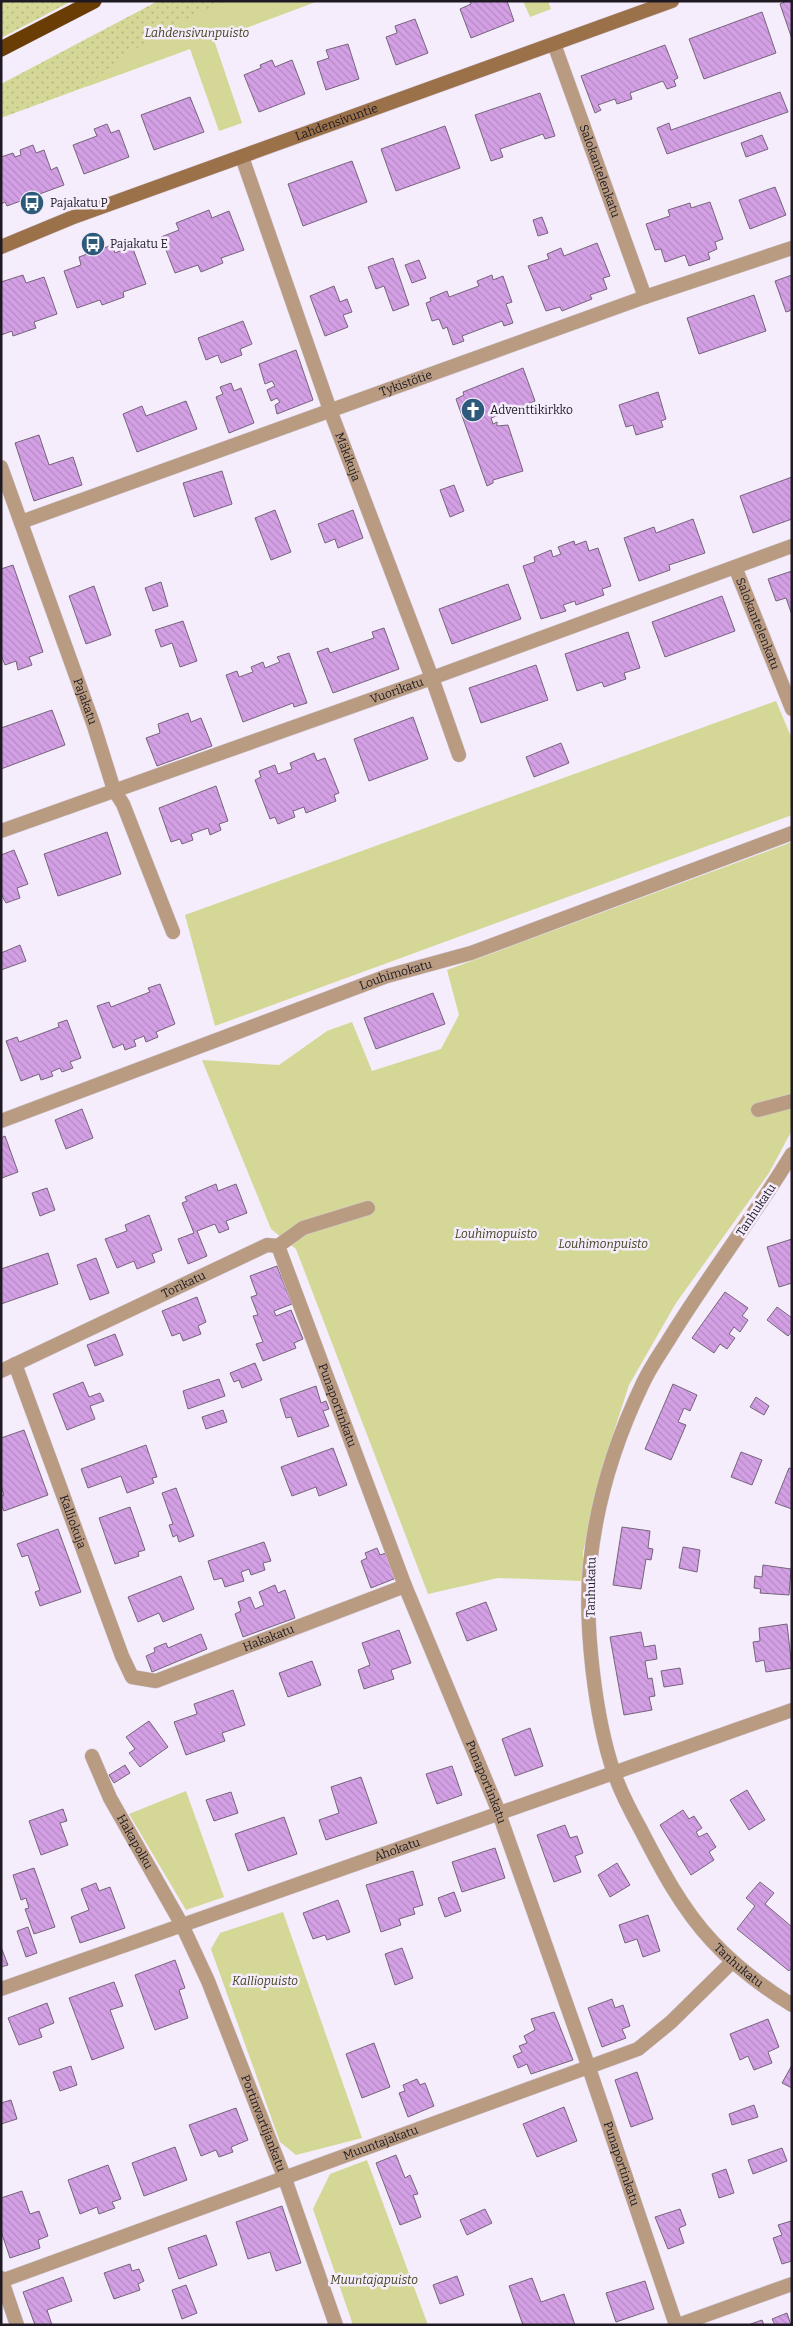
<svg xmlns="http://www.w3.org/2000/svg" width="793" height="2326" viewBox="0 0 793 2326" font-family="Bitter,serif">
<defs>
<pattern id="grass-dots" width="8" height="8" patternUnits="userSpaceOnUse" patternTransform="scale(1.25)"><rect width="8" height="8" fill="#d4d795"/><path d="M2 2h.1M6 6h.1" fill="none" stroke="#b6b880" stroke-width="1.8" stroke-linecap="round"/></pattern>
<pattern id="building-back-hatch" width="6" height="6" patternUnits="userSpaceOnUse" patternTransform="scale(1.25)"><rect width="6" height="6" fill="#d4a0e5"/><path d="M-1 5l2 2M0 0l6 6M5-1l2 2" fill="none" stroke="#b689c4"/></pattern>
</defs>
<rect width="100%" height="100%" fill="#f5ecfc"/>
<!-- grass -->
<path fill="url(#grass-dots)" d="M1,1H72L1,38Z
M158,1H318L1,118V84Z"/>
<!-- park -->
<path fill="#d4d795" d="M227,1H318L214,40L242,123L219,131L190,49L86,87C132,49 170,23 227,1Z
M523,1H548L551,9L530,17Z
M776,701L792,739V815L215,1026L185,915Z
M792,842V1130L769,1173L676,1303L629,1385L604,1462L583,1552V1581L498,1578L428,1594L296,1249L271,1229L202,1060L279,1065L327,1031L352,1022L372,1071L441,1049L459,1015L447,970Z
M186,1791L224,1897L186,1910L129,1814Z
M283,1912L362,2138L296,2155L280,2142L211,1949L220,1933Z
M367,2160L428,2325H353L313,2209L330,2174Z"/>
<!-- building -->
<path fill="url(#building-back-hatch)" stroke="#76647b" d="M470,1H507L514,21L471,38L460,9L471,4Z
M787,1H792V39L780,4Z
M762,12L776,53L704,79L689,39Z
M415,19L428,53L396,65L386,37L397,33L395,26Z
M348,44L359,79L326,90L317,62L329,58L326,50Z
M665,45L678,78L674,80L676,86L667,89L663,81L630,93L632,99L617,104L615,99L598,105L601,110L595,113L581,76Z
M272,60L275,67L292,60L305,94L259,112L244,75L261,68L260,65Z
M780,92L788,112L667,154L657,128L669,123L671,130Z
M540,93L555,136L545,139L543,134L500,149L503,157L491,161L475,115Z
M190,97L204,132L154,150L141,115Z
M107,124L111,133L119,130L129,157L84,174L73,145L97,136L94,129Z
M445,126L460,168L396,191L381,149Z
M762,135L768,149L746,157L741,143Z
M33,145L36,153L44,150L51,170L57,167L64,185L7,206L5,202L1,204V157L13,153L15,157L21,155L20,150Z
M352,161L367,202L303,226L288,184Z
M775,187L786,215L750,229L739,200Z
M710,202L723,239L715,242L717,249L708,253L710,259L689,266L685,255L665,262L661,249L655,250L646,224L670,216L668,210L690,203L691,208Z
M209,210L212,218L229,211L244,250L221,258L223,263L201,272L198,265L175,273L161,237L179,230L176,223Z
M542,217L548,233L538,236L533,220Z
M597,243L610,276L603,278L607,289L590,295L592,299L562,311L560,307L546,311L528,266L549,259L547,254L561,248L564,256Z
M112,245L115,253L132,246L146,284L123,292L124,297L102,305L100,300L77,308L64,271L81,265L79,257Z
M393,258L409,305L393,311L384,286L376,289L368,267Z
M419,260L426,278L412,283L405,265Z
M23,275L26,283L44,277L57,314L34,322L36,328L13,336L12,331L1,335V282Z
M492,275L493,280L503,276L512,302L506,304L513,323L504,326L502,321L462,336L464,341L453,345L447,327L443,329L439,319L432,321L426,303L431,301L430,298L447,291L449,297L479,286L477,281Z
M792,275V310L786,312L775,281Z
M334,286L340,302L347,299L352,312L343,315L348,327L325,336L310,296Z
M754,295L766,331L699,354L687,318Z
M243,321L252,344L240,349L242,355L221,363L218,355L206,360L198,338Z
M296,350L313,400L277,414L275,405L280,402L277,398L271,401L267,390L275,386L272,381L265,384L259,364Z
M523,368L535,401L491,418L493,424L497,422V426L508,425L523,471L493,480V483L487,486L456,399L464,395L463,392Z
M231,383L234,391L241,388L254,423L229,433L216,397L223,394L220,387Z
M658,392L666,419L661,421L663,427L636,435L633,425L626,427L619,405Z
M186,401L197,429L137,452L123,414L142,406L146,416Z
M39,435L49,465L73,457L82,485L34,501L15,443Z
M222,471L232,504L194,517L183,483Z
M792,477V519L753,533L740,496Z
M454,485L464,511L450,517L440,490Z
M275,510L291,552L271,560L255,518Z
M353,510L363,538L338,548L335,539L325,543L318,524Z
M693,519L705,553L669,565L670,570L639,581L624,538L654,527L656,533Z
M574,541L575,545L586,541L589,551L598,548L611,586L602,589L604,595L576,605L575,601L563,605L566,611L541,619L523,566L535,562L534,557L551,550L553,557L561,554L558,547Z
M13,565L43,652L29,657L32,665L18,670L16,661L5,665L1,655V569Z
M792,571V615L786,598L776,601L768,579Z
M161,582L168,606L153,611L145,588Z
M508,584L521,619L452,644L439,609Z
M94,586L111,635L86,644L69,596Z
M722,596L735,631L665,657L652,622Z
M183,621L197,661L180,667L172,643L161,647L155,630Z
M384,628L399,669L333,693L317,652L328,648L330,653L374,638L372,632Z
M628,632L640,668L624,673L626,679L604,687L602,682L577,691L565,654Z
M289,653L307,703L294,707L293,703L243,722L226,675L237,671L239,677L253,672L251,667L263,662L265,668L280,662L277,657Z
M536,665L548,700L481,723L469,688Z
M52,710L65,745L1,769V728Z
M188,713L191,722L201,718L212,746L157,766L146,738L160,733L158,724Z
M413,717L428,759L369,781L354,739Z
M561,743L569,763L534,777L526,757Z
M314,753L317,761L325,758L339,793L334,795L336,801L306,813L304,807L293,811L295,817L278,824L275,817L270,819L255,780L261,777L259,771L275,765L278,774L292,769L290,763Z
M216,786L228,821L219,824L221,830L210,835L208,828L191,834L193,840L182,844L180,839L171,842L159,808Z
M107,832L121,874L58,896L44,854Z
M14,850L28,884L17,888L20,898L6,903L1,894V855Z
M20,945L26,961L1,970V953Z
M160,984L175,1024L156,1032L158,1037L146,1042L144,1036L134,1040L136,1046L125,1050L123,1044L113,1048L97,1006L109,1002L111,1007L150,992L148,988Z
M433,993L445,1024L376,1049L364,1018Z
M67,1020L81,1058L70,1062L73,1068L62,1072L60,1068L51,1072L53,1076L41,1080L39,1074L21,1081L6,1041L17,1037L19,1042L59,1027L58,1023Z
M82,1109L93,1138L66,1149L55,1120Z
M5,1136L18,1172L2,1178L1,1138Z
M216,1184L218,1191L236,1184L247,1213L226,1221L229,1229L219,1233L215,1224L197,1231L207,1256L188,1264L178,1239L194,1233L182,1203L187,1201L185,1197Z
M47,1188L55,1210L40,1216L32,1193Z
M149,1215L162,1250L152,1254L155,1262L137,1269L134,1261L117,1268L105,1239L127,1231L125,1225Z
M792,1239V1283L779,1287L767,1247Z
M48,1253L58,1284L1,1304V1269Z
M96,1258L109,1293L90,1300L77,1265Z
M277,1266L292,1304L274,1311L276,1316L291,1310L303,1339L294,1343L296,1348L263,1361L256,1344L263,1342L253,1316L258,1315L251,1297L257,1295L250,1276Z
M725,1292L748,1308L742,1316L748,1320L740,1332L734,1327L729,1334L735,1338L727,1349L720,1344L714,1353L692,1338Z
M197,1297L206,1322L198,1326L201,1334L183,1341L180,1333L172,1336L162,1311Z
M777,1307L792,1318V1331L788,1336L767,1320Z
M115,1334L123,1355L95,1366L87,1345Z
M255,1363L262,1380L242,1388L239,1380L234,1382L230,1373Z
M219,1379L225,1396L188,1409L183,1391Z
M83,1382L89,1397L100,1393L104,1401L90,1406L95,1419L67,1430L53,1394Z
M673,1384L697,1395L690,1411L684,1408L678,1422L686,1425L671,1460L645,1449Z
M316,1386L321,1403L326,1401L329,1409L323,1411L329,1426L298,1437L291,1417L286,1418L280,1399Z
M756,1397L769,1406L764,1415L750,1407Z
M223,1410L227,1422L206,1429L202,1417Z
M24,1430L48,1495L4,1511L1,1504V1496L4,1495L1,1486V1438Z
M146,1445L157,1477L152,1478L154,1483L127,1493L121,1476L88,1488L81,1469Z
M333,1448L347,1485L319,1496L316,1487L292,1496L281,1467Z
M741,1452L762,1460L752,1485L731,1477Z
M789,1468L792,1469V1509L775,1503Z
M176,1488L194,1536L179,1542L177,1535L173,1537L169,1525L173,1524L162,1493Z
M130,1507L145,1550L138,1552L139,1556L115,1564L99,1518Z
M622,1527L650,1531L648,1548L653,1549L651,1560L646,1559L641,1589L613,1585Z
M58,1529L81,1592L40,1606L35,1592L40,1590L28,1555L22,1557L17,1544Z
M264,1542L271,1561L263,1563L265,1570L251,1575L249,1569L241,1572L244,1581L225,1587L222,1578L214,1580L208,1561Z
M683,1547L700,1550L697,1572L679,1568Z
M377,1548L380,1555L386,1553L396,1578L371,1588L361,1561L367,1558L365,1553Z
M763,1565L791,1569L789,1595L760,1593L761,1589L754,1588L755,1576L762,1577Z
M181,1576L194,1609L163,1622L159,1613L138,1622L128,1597Z
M275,1585L278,1593L285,1590L295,1618L243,1637L235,1614L241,1611L238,1602L250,1597L255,1609L264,1605L259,1592Z
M486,1602L497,1630L467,1641L456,1613Z
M787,1624L792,1668L766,1672L764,1660L756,1662L753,1642L760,1641L759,1628Z
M399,1630L411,1663L391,1670L394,1679L364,1689L358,1670L370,1665L362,1643Z
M641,1632L644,1647L655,1645L657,1659L645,1661L648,1679L652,1678L655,1696L649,1697L652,1710L624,1715L610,1637Z
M201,1634L207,1649L152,1672L146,1656L155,1652L154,1648L166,1643L168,1648Z
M312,1661L321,1685L288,1697L279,1673Z
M680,1668L683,1684L664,1687L661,1671Z
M233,1690L245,1725L222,1733L225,1741L186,1755L174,1722L197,1714L194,1704Z
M149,1721L168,1747L140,1767L129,1753L135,1749L126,1737Z
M530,1728L543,1766L515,1776L502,1739Z
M125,1765L130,1773L114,1783L109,1775Z
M452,1766L462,1795L437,1804L426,1774Z
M361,1777L377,1823L326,1840L319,1820L339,1813L331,1787Z
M747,1790L765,1820L749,1830L730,1800Z
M231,1792L238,1813L214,1821L206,1800Z
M63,1809L67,1821L60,1823L68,1845L41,1855L29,1821Z
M683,1810L689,1819L694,1816L702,1828L696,1832L699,1837L707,1833L716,1847L709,1852L714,1860L691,1875L660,1825Z
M284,1817L297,1854L248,1871L235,1834Z
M565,1825L570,1838L577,1836L583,1853L575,1856L581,1872L554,1882L537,1835Z
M495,1848L505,1878L462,1892L452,1862Z
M617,1863L630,1885L610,1897L598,1875Z
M34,1868L55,1927L34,1934L25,1909L29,1908L26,1898L21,1900L13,1875Z
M413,1871L423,1905L413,1908L415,1914L399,1919L401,1925L381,1932L366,1885Z
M760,1882L774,1893L765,1904L792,1927V1967L789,1971L737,1929L755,1906L746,1898Z
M96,1883L99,1891L110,1887L125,1928L80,1943L71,1917L89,1910L81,1889Z
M454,1892L461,1911L445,1917L438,1898Z
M338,1900L350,1932L327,1940L325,1935L313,1939L303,1913Z
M648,1915L660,1951L643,1957L637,1939L625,1943L619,1925Z
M28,1927L37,1953L26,1957L17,1931Z
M1,1947L8,1965L1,1967Z
M402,1948L413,1978L395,1985L385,1954Z
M175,1960L185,1988L179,1990L188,2018L155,2030L135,1975Z
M114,1982L123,2006L110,2010L124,2048L92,2060L69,1998Z
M612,1999L615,2008L623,2005L630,2026L622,2029L626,2038L602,2047L588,2008Z
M47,2003L54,2023L39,2029L42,2037L19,2045L8,2018Z
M554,2012L573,2060L531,2074L527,2064L518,2068L513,2056L522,2052L519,2046L527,2043L524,2036L535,2030L531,2019Z
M768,2019L779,2047L768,2052L772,2063L754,2070L748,2056L740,2060L730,2034Z
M374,2043L390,2087L362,2098L346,2054Z
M792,2065V2088L782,2083Z
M71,2066L77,2085L60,2091L53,2072Z
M637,2072L653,2119L631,2127L615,2080Z
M417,2079L420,2085L425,2083L434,2106L408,2117L399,2093L405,2091L403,2085Z
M11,2100L17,2119L1,2124V2103Z
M754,2105L758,2117L732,2125L729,2114Z
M564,2107L577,2141L537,2157L523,2124Z
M236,2108L248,2140L231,2147L233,2152L219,2157L216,2150L201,2156L189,2125Z
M175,2147L187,2180L144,2196L132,2163Z
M782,2148L787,2161L753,2174L748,2160Z
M396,2155L405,2178L410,2175L418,2194L413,2195L421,2217L400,2225L376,2163Z
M108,2165L121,2199L112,2202L115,2208L99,2214L97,2207L80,2214L68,2180Z
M726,2169L734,2193L719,2198L712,2174Z
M22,2191L30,2214L39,2211L48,2236L38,2240L40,2248L10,2258L1,2231V2198Z
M282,2206L301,2263L276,2271L270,2252L248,2259L236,2222Z
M485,2209L492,2223L467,2235L460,2220Z
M680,2209L686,2225L679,2228L684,2243L668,2249L655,2217Z
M791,2221L792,2261L782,2264L773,2238L782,2235L778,2225Z
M206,2235L217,2265L179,2279L168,2248Z
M130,2264L132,2271L139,2269L144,2281L138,2284L140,2290L114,2299L104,2273Z
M457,2276L464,2295L440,2304L433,2285Z
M63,2277L72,2301L47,2310L52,2325H35L23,2292Z
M532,2278L541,2302L564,2294L575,2325H523L509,2286Z
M645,2281L654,2309L616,2322L606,2293Z
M186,2285L197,2313L182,2319L172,2290Z
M787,2313L791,2325H775L772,2319Z
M762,2320L764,2325H748Z"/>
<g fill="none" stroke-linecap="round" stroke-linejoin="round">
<!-- minor casing -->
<g stroke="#d3cad9" stroke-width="15">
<g id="minor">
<path id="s1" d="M554,44L645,297"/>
<path id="s2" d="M242,157L330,410L432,678L459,755"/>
<path id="s3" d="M1,467L94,726L114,790L123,804L173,932"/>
<path id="s4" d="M21,522L645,297L792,248"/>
<path id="s5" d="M735,567L792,709"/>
<path id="s6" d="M1,831L432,678L792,546"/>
<path d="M758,1110L792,1101"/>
<path id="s7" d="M1,1121L387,976L471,953L792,833"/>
<path id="s8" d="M792,1154C753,1218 707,1277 668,1341C659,1355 650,1368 643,1383C616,1439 596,1503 590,1565C584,1623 595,1718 614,1773C621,1793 631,1812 641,1830C661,1869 682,1909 712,1941C735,1966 763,1987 792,2005"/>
<path id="s9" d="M278,1246L405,1586L496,1805L589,2068L676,2325"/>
<path id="s10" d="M15,1364L122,1656L132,1677L156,1681L405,1586"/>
<path id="s11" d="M1,1371L267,1245L278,1246L303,1228L368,1208"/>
<path id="s12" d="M92,1756L110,1798L182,1925L208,1981L285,2179L336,2325"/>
<path id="s13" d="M1,1989L792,1710"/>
<path d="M1,2278L17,2325"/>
<path id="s14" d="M1,2281L638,2049L671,2022L732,1962"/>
<path d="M678,2325L792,2284"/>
</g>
</g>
<!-- secondary casing -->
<g stroke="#d3cad9" stroke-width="15">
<g id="secondary">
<path id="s15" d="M1,247L71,218L672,1"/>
</g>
</g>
<!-- motorway casing -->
<g stroke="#d3cad9" stroke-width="16">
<path id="motorway" d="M1,49L94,1"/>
</g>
<!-- minor -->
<use href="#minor" stroke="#b89b81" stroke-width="14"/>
<!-- secondary -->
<use href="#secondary" stroke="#9b714a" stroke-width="14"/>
<!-- motorway -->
<use href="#motorway" stroke="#6a3d05" stroke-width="15"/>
</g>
<!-- icons -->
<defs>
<g id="bus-disc" transform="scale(1.25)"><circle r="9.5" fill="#2d5a7a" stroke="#f5ecfc"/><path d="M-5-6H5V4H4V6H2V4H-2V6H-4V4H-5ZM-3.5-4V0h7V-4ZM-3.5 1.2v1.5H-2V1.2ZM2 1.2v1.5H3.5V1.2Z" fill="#fff"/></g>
<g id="church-disc" transform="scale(1.25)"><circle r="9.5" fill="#2d5a7a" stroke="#f5ecfc"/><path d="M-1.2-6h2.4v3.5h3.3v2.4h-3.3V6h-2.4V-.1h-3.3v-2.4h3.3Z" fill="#fff"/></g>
</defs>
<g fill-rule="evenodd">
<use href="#bus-disc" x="32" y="203"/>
<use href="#bus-disc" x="93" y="244"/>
<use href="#church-disc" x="473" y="410"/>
</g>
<g text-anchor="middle" stroke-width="5" stroke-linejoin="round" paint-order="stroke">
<!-- park labels -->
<g font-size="12" font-style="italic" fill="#42431e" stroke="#f5ecfc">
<text x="197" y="37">Lahdensivunpuisto</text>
<text x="496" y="1238">Louhimopuisto</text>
<text x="603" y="1248">Louhimonpuisto</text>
<text x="265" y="1985">Kalliopuisto</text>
<text x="374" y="2284">Muuntajapuisto</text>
</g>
<!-- street labels -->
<g font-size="12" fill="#1e1923" stroke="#f5ecfc">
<text dy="4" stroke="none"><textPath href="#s15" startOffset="358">Lahdensivuntie</textPath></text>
<text dy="4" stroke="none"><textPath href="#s1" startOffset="135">Salokantelenkatu</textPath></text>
<text dy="4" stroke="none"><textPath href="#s4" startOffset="409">Tykistötie</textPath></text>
<text dy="4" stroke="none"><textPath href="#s2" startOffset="318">Mäkikuja</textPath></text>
<text dy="4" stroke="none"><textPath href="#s5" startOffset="61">Salokantelenkatu</textPath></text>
<text dy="4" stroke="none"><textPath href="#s6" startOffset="420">Vuorikatu</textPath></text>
<text dy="4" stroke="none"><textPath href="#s3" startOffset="249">Pajakatu</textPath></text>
<text dy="4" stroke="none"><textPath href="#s7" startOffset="421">Louhimokatu</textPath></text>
<text transform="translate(756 1210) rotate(-56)" y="4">Tanhukatu</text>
<text dy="4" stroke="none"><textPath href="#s11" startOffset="202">Torikatu</textPath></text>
<text dy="4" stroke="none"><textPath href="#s9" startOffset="170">Punaportinkatu</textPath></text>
<text dy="4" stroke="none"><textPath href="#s10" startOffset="168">Kalliokuja</textPath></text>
<text transform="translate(591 1587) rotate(-89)" y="4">Tanhukatu</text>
<text dy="4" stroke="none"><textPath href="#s10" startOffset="479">Hakakatu</textPath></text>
<text dy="4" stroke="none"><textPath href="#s9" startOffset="575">Punaportinkatu</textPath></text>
<text dy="4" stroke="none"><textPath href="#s12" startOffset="96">Hakapolku</textPath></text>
<text dy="4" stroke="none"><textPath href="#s13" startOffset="420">Ahokatu</textPath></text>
<text dy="4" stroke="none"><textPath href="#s8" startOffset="906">Tanhukatu</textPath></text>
<text dy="4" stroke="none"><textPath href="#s12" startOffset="406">Portinvartijankatu</textPath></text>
<text dy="4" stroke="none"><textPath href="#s14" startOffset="404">Muuntajakatu</textPath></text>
<text dy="4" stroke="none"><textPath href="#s9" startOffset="980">Punaportinkatu</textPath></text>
</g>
<!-- poi labels -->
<g font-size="12" fill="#1e1923" stroke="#f5ecfc" text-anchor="start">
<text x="50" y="207">Pajakatu P</text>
<text x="110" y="248">Pajakatu E</text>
<text x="490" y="414">Adventtikirkko</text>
</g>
</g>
<!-- border -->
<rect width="793" height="2326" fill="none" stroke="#1e1923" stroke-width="5"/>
</svg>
